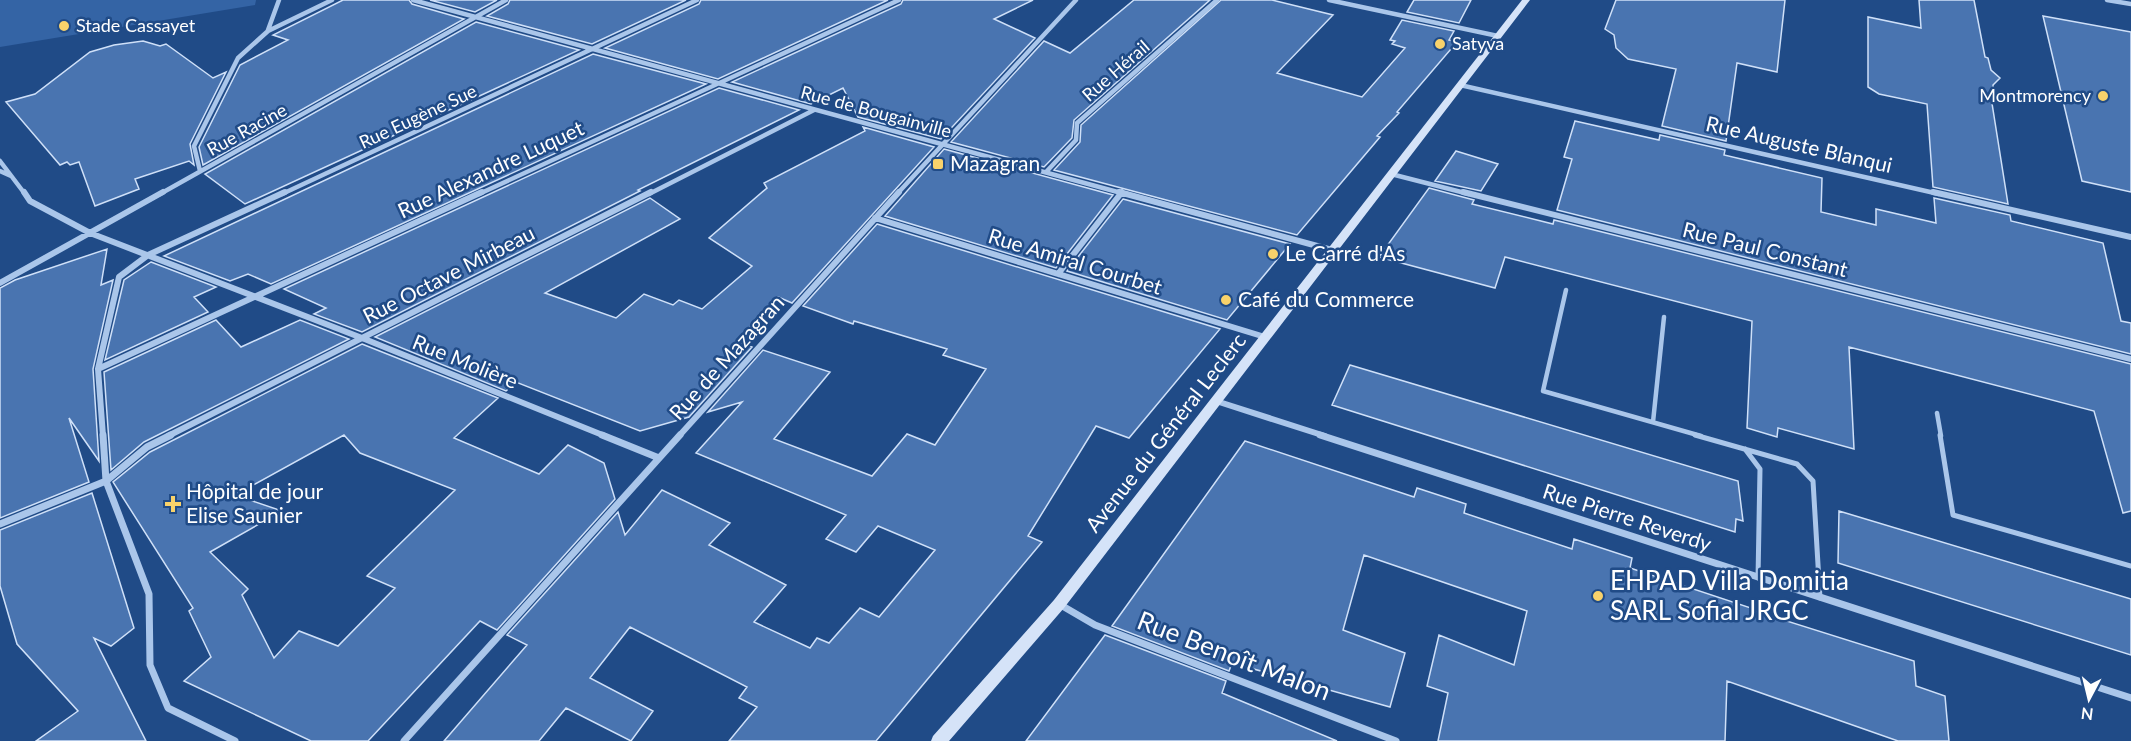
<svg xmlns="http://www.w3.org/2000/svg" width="2131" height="741" viewBox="0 0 2131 741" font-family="Lato,sans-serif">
<rect width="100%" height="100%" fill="#204b87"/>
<!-- green -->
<path fill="#3464a5" d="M0,0H256L255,5L0,47Z"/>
<!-- building -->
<path fill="#4974b0" stroke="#cfe0f8" stroke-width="1.5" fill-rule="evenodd" d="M343,0H409L412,4L464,19L203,165L199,147L240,65L288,40L273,35Z
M430,0H497L475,12Z
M510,0H686L592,44L487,16L508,4Z
M701,0H888L718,79L605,48L699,4Z
M903,0H1033L994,19L1035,38L941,139L858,117L843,88L811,104L732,82L901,4Z
M1134,0H1210L1074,120L1072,138L1044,167L951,142L1044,41L1070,53Z
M1221,0H1272L1333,15L1277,73L1362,97L1405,48L1392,44L1395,41L1390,40L1402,20L1454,31L1449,40L1457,42L1397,112L1399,113L1377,136L1380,137L1297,235L1054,170L1080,142L1081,125Z
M1414,0H1471L1459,23L1407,12Z
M1616,0H1785L1777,72L1737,63L1726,141L1662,126L1676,69L1628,59L1616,48L1614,35L1605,29Z
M1919,0H1974L1985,57L1988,58L1991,70L2000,78L1993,85L1994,98L1991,97L2008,204L1933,187L1927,104L1879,94L1868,87V17L1921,28Z
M2043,16L2131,32V192L2082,181Z
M476,22L579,50L245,204L205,174Z
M143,41L160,46L166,44L213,78L226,72L190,144L194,165L189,161L135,179L139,189L95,206L79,162L70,165L67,162L60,165L6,102L35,94L90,52L114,45Z
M593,54L706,84L271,284L248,274L230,281L164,256Z
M719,88L799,110L638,190L640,191L362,332L314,314L326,308L284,289Z
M1575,121L1659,140L1660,135L1725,150L1724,155L1822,178L1821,212L1876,225V209L1936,223L1934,198L2010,215L2011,221L2103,243L2121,321L2131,323V354L1557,210L1572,159L1564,157Z
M863,127L934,147L792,303L778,297L737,341L752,347L689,417L640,431L516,382L506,391L375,337L650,198L680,219L545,293L616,318L644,294L673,305L679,300L702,309L752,266L709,238L767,188L764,183L865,131Z
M944,149L1113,195L1056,268L885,216Z
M1456,151L1498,164L1481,191L1435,181Z
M1429,188L1474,200L1472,204L1553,224L1554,220L2131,364V511L2123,513L2094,411L1849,347L1854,449L1778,428L1777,437L1747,428L1752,321L1505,257L1495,288L1379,257Z
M1123,199L1290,244L1227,320L1067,271Z
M877,224L1220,329L1129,438L1096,426L1028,536L1042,542L876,741H729L757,707L739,698L747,687L630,627L590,678L653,711L631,741L566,708L539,741H444L527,645L507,635L618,512L625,535L662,490L730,523L709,545L786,585L754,622L810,648L817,638L829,643L860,608L879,617L935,550L878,526L856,552L826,539L846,515L696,453L742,402L708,412L763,350L830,372L774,439L872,476L907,434L935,445L986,369L943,355L947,349L854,321L853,324L803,306Z
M107,249L101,285L113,280L93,369L99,461L69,418L89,482L0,518V288L15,280Z
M151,262L216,287L194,297L208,312L105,360L124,280Z
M216,320L241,347L300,320L349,339L144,442L111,470L104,372Z
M362,344L498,398L454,438L539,474L568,445L604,463L615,499L497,630L480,621L368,741H311L184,681L211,657L189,611L193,608L113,482L150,452ZM344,435L360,453L455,490L367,576L395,588L338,646L299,631L274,658L242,595L248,589L210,552L282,511L235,495Z
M1350,365L1738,481L1743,521L1736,519L1735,532L1332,405Z
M1245,441L1414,497L1417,488L1466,504L1464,513L1572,549L1574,539L1632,558L1630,568L1754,609L1755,611L1914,661L1916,686L1945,696L1949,741H1898L1727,681L1725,741H1438L1448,693L1427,686L1439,635L1514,665L1527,611L1364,555L1343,630L1405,653L1390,707L1232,663L1229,671L1112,626Z
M92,493L134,628L111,646L94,638L146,741H36L78,711L17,644L0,586V530Z
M1839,511L2131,599V655L1838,563Z
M1105,635L1226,681L1222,693L1337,741H1026Z"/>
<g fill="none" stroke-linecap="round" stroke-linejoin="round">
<!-- lane-far1 -->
<path stroke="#aac6ea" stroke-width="4.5" d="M1566,290L1543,391L1701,436
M1937,413L1941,436
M1653,422L1664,317"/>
<!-- lane -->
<path stroke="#aac6ea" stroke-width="5" d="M1695,435L1797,464L1813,481L1820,598
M1940,435L1953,515L2131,566
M1745,449L1760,469L1758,578"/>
<!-- street-far2 -->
<path stroke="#aac6ea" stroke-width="4.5" d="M413,0L1125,194
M1329,0L1498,36
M2107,0L2131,4
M268,30L279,0
M1460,85L1939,194
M0,161L25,194
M0,171L11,176
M200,171L194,146L238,58L268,31L332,0
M1047,171L1076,140L1077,123L1217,0
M1391,174L1469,194
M160,194L506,0
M282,194L697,0
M479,194L899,0
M649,194L814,110
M897,194L1076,0"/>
<!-- street-far1 -->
<path stroke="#aac6ea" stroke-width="6" d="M24,192L30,201L90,233L362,338L605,436
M1119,192L1332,250
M1463,192L2131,359
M1933,192L2131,237
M875,218L1265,337
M1058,274L1122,192
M0,283L163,192
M98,369L482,192
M1216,401L1325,436
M103,436L98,369L119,277L148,255L285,192
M168,436L651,192
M679,436L899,192"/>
<!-- street -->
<path stroke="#aac6ea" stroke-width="7" d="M103,435L106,481L149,594L150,665L168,708L235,741
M602,435L659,458
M1320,435L2131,698
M0,524L106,481L147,447L171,435
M1059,604L1095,625L1396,741
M404,741L680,435"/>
<!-- secondary -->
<path fill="#d5e3f8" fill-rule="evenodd" d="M1522,0H1530L1064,608L949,741H931L933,736L1054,600Z"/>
</g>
<!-- markers -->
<g fill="#f8d26b" stroke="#204b87" stroke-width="2">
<circle cx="64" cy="26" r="6"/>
<circle cx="1440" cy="44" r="6"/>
<circle cx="2103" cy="96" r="6"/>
<rect x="932" y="158" width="12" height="12" rx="3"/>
<circle cx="1273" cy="254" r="6"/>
<circle cx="1226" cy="300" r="6"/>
<path d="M170 495h6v6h6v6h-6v6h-6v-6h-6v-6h6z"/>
<circle cx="1598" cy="596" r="6"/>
</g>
<g text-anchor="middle" stroke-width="5" stroke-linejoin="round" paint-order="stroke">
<!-- far-poi labels -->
<g font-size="18" fill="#fff" stroke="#204b87" text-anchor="start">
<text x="76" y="32">Stade Cassayet</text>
<text x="1452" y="50">Satyva</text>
<text x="2091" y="102" text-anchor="end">Montmorency</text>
</g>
<!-- far-street labels -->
<g font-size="18" fill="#fff" stroke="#204b87">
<text transform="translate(1116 71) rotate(-41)" y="6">Rue Hérail</text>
<text transform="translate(876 112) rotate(15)" y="6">Rue de Bougainville</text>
<text transform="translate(418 117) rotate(-25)" y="6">Rue Eugène Sue</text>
<text transform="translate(247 130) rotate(-29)" y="6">Rue Racine</text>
</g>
<!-- street labels -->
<g font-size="21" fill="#fff" stroke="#204b87">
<text transform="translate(1799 145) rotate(13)" y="7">Rue Auguste Blanqui</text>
<text transform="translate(491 170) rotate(-25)" y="7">Rue Alexandre Luquet</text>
<text transform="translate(1765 250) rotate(14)" y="7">Rue Paul Constant</text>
<text transform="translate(1075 262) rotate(17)" y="7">Rue Amiral Courbet</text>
<text transform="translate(449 275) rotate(-27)" y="7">Rue Octave Mirbeau</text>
<text transform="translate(727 358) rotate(-48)" y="7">Rue de Mazagran</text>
<text transform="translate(465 362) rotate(22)" y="7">Rue Molière</text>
<text transform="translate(1166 433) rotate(-52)" y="7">Avenue du Général Leclerc</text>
<text transform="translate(1627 518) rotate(18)" y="7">Rue Pierre Reverdy</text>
</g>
<!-- poi labels -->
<g font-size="21" fill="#fff" stroke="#204b87" text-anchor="start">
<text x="950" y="171">Mazagran</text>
<text x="1285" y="261">Le Carré d'As</text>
<text x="1238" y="307">Café du Commerce</text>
<text x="186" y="499">Hôpital de jour<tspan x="186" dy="24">Elise Saunier</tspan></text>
</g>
<!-- near-poi labels -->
<g font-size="26" fill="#fff" stroke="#204b87" text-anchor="start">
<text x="1610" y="590">EHPAD Villa Domitia<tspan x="1610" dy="30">SARL Sofial JRGC</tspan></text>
</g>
<!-- near-street labels -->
<g font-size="26" fill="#fff" stroke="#204b87">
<text transform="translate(1234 656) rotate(21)" y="9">Rue Benoît Malon</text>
</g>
</g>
<!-- north arrow -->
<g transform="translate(2089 699) rotate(187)" stroke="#204b87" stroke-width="4.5" paint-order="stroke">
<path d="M0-4.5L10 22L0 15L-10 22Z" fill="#ffffff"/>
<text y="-9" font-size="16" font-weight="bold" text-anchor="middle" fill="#ffffff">N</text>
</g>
</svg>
